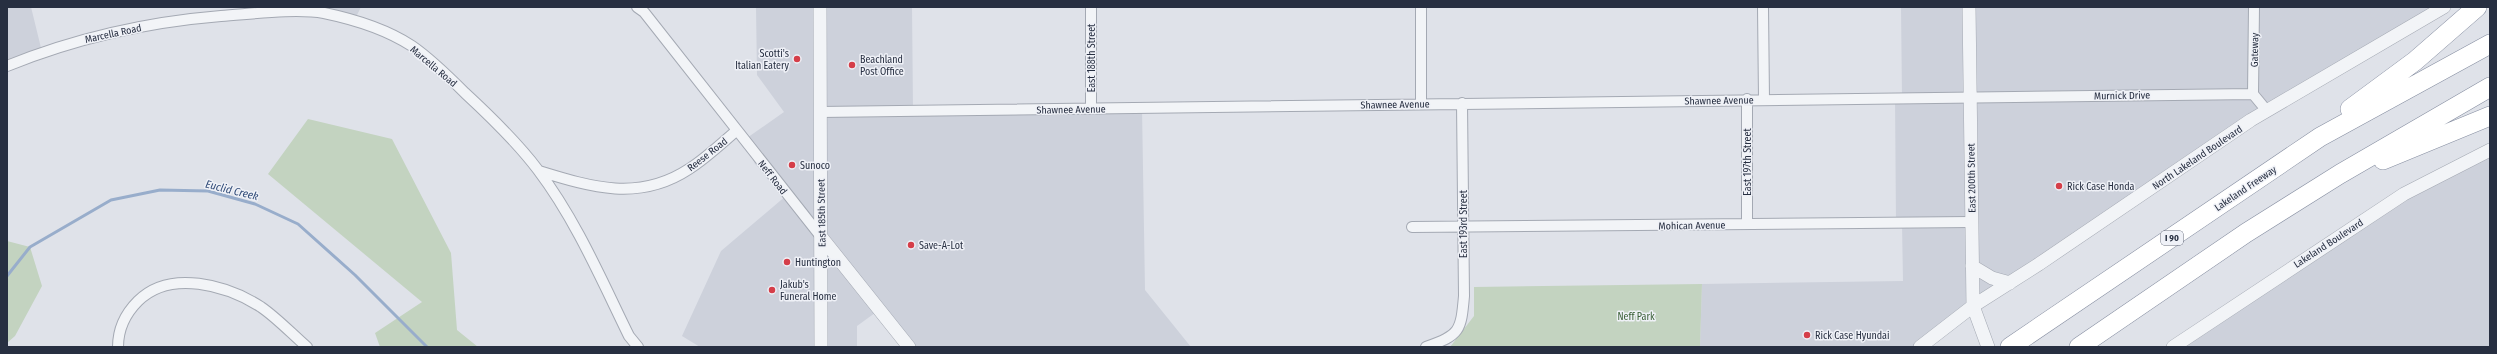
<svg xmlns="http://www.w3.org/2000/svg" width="2497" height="354" viewBox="0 0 2497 354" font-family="'Fira Sans Condensed',sans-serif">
<rect width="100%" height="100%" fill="#dfe2e9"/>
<!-- built -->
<path fill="#cdd1db" d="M7,7H31L42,52L7,66Z
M257,7H361L354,21L321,13L253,14Z
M756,7H912L913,110L1142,108L1145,290L1191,347H909L879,310L857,326V347H700L682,336L721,251L787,195L755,164L744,140L784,112L757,75Z
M1901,7H2430V15L2344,65L1920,347H1700L1702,284L1903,281L1902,223H1896L1895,98H1902Z
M2490,150V347H2173L2282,272Z"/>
<!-- green -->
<path fill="#c3d3c0" d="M308,119L392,139L451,253L457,330L478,347H380L375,333L422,302L268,174Z
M7,241L30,247L42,286L15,336L7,343Z
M1702,284L1700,347H1450L1474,316V287Z"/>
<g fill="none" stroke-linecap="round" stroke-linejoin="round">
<!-- stream -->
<path stroke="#98adcb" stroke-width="3" d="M7,276L30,247L111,200L160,190L208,191L255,204L298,224L355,275L427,347"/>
<!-- minor casing -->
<g stroke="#a4a9b3" stroke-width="12">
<path id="minor" d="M637,7L644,12L822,238
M1421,7V104
M1763,7L1764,100
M7,66C76,38 147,22 221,16C251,14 295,8 324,13C353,19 386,29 412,46C431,59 449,77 465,93C491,117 517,142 538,170C576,220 602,281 629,336L638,347
M2253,94L2254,7
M1091,108V7
M820,112L2253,94L2267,111
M539,171C591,187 639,202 689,169C705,159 721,144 736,131
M1747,224V99
M1412,227L1971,222
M118,347C118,328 125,314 138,301C170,269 227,285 261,307C277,318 292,334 307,347
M1426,347C1460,335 1461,331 1464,296L1462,103"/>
</g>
<!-- tertiary casing -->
<g stroke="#a4a9b3" stroke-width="14">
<path id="tertiary" d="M820,7L821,347
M1969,7L1973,306L1988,347
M822,238L909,347
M1972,266L1992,278L2010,283
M1920,347L1973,306L2039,264L2251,120L2444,7
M2173,347L2404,194L2490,150"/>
</g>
<!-- motorway casing -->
<g stroke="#868ea1" stroke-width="20">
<path id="motorway" d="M2350,109L2415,61L2477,7
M2383,160L2490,116
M2010,347L2320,137L2490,44
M2079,347L2246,233L2340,174L2490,87"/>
</g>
<!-- minor -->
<use href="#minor" stroke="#f2f4f7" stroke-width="10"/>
<!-- tertiary -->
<use href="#tertiary" stroke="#f2f4f7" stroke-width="13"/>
<!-- motorway -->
<use href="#motorway" stroke="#fff" stroke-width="19"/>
</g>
<!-- markers -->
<g fill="#d53e49" stroke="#eff1f7" stroke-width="1.5">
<circle cx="797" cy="59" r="4"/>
<circle cx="852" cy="65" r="4"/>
<circle cx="792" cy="165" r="4"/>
<circle cx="2059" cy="186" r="4"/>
<circle cx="911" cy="245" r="4"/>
<circle cx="787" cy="262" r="4"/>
<circle cx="772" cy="290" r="4"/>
<circle cx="1807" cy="335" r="4"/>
</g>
<g text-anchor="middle" stroke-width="3" stroke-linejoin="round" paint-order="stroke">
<!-- shield labels -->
<rect fill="#eff1f7" stroke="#636978" stroke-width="1" x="2161" y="231" width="22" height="14" rx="3"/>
<g font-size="9" font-weight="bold" fill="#272f41">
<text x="2172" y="241">I 90</text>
</g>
<!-- street labels -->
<g font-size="10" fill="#272f41" stroke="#eff1f7">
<text transform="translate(113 33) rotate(-12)" y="4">Marcella Road</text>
<text transform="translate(2254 50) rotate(-89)" y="4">Gateway</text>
<text transform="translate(1091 58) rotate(-90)" y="4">East 188th Street</text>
<text transform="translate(434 66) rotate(40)" y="4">Marcella Road</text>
<text transform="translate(2122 95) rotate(-1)" y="4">Murnick Drive</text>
<text transform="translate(1719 100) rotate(-1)" y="4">Shawnee Avenue</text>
<text transform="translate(1395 104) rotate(-1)" y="4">Shawnee Avenue</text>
<text transform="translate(1071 109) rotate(-1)" y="4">Shawnee Avenue</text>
<text transform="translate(707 154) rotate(-38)" y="4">Reese Road</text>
<text transform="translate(2197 157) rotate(-34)" y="4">North Lakeland Boulevard</text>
<text transform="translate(1747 162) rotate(-90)" y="4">East 197th Street</text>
<text transform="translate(773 177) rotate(52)" y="4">Neff Road</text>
<text transform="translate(1971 178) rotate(-91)" y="4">East 200th Street</text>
<text transform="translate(2245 188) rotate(-34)" y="4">Lakeland Freeway</text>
<text transform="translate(821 213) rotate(-91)" y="4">East 185th Street</text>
<text transform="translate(1463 224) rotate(-90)" y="4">East 193rd Street</text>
<text transform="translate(1692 225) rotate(-1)" y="4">Mohican Avenue</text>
<text transform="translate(2328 243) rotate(-33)" y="4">Lakeland Boulevard</text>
</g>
<!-- poi labels -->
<g font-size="10" fill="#272f41" stroke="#eff1f7" text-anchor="start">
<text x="789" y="57" text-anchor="end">Scotti's<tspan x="789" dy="12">Italian Eatery</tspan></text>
<text x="860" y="63">Beachland<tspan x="860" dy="12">Post Office</tspan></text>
<text x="800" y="169">Sunoco</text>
<text x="2067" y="190">Rick Case Honda</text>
<text x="919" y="249">Save-A-Lot</text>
<text x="795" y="266">Huntington</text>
<text x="780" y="288">Jakub's<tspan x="780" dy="12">Funeral Home</tspan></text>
<text x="1815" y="339">Rick Case Hyundai</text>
</g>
<!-- park labels -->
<g font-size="10" fill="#385e34" stroke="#eff1f7">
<text x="1636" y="320">Neff Park</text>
</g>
<!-- water labels -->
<g font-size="11" font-style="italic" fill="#2f4a77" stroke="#eff1f7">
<text transform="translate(232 190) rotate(14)" y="4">Euclid Creek</text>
</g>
</g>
<!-- border -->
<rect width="2497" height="354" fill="none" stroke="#272f41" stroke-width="16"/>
</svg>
